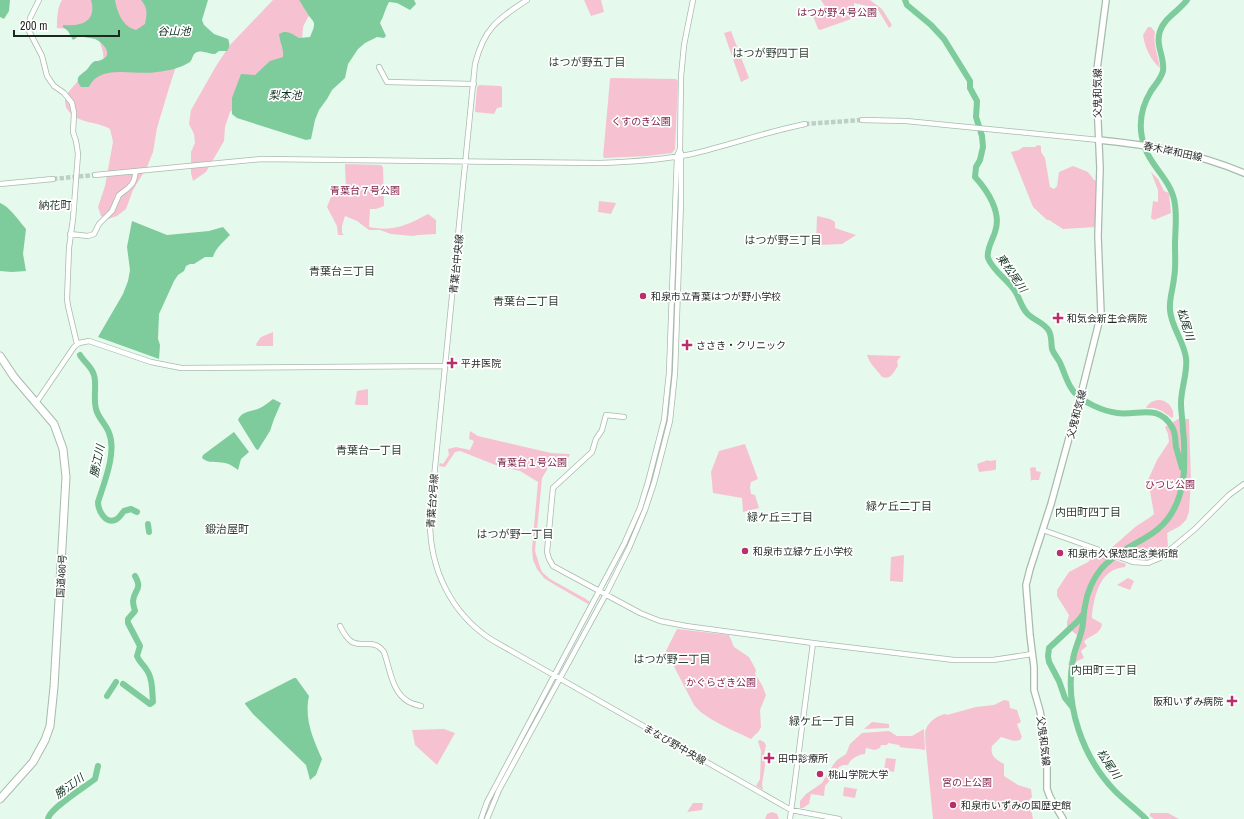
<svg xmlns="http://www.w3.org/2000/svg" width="1244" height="819" viewBox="0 0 1244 819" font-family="'Archivo Narrow','Noto Sans JP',sans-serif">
<rect width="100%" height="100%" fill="#e5faec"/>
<!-- green -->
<path fill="#f6c2d1" d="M62,0H205L181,51L169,88L157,128L153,152L147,167L133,190L126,209L117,216L108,219L101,216L98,207L105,186L113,142L110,129C97,121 76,124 67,109C65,106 65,100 65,96L83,75L104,65L103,52L99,39L69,29L57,28C57,19 57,8 62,0Z
M273,0H350L308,17L303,27L302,39L283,69L239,105L230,112L225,127L224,141L206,172L193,181L191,173V152L195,143L194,134L189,124L191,110L216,66L230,45Z
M584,0H601L604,12L591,16Z
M821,0H870L882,9L892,25L889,28L877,8L854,3V18L820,30L818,29L812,13L826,8Z
M1148,27H1151L1155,32C1153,46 1158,54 1160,68C1150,59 1145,48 1143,35Z
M731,31L749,78L741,82L724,33Z
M611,78L676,79L678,81L675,149L672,153L648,156L605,158L603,157L610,79Z
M479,85L500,86L502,87V107L497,108L494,114L475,112L477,87Z
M1038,145L1041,146V152L1045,158L1050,187L1054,189L1057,186L1059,172L1073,166L1088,172L1094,180L1097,181L1096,227L1063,229L1049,220H1047L1033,207L1011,152L1019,150L1023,147H1035Z
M345,164L381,165L383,167L384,206L376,209H370L369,227C394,232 407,225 428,214L436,220V234L418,235L413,236L391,234L380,230H369L357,221L345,216L342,226V233L344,235H338L337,226L327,207L331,197L346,192Z
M1151,172L1158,179L1164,191L1169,193L1171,213L1154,220L1151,218L1153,201L1158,202V190Z
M599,201L616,203L611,214L598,212Z
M817,216L830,219L835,222V228L856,235L842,244L818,245L816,243Z
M273,332V346H257L256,344L261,337Z
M867,355L901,356L897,361L898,366C893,372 892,380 882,377C877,370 869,363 867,355Z
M368,389V405H357L355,404L357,391Z
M1157,400C1166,399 1175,407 1173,417L1172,418L1162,411L1154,408H1147L1146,407L1151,402Z
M1178,419H1189L1191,481L1189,512L1186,520L1180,526L1167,533L1168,546L1157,556L1156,559C1140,564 1123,556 1108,550C1117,544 1124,536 1133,529C1139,523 1148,520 1154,514L1148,480L1157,460L1169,442L1168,434L1165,427Z
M470,431L478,436L551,453L570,454L563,468H548L542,478L535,551L540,567L542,572L550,579L586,599L590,602L588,604L550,582L544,578L537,569L533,560L532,549L538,482L520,471L498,466L460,451L455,452L445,467L439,466L440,463L443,464L449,455L448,449L456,447L470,450L474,441L469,439Z
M745,444L758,479L751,482L750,487L751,494L755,495L759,508L743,512L742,498L713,493L711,472L719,451Z
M988,460L989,461L996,460V469L995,470L979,472L977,464Z
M1034,467L1036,468V471L1041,472L1039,480H1032L1031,481L1030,468Z
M1096,553L1126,564L1125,567C1100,569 1095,594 1092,614V618L1101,623L1102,625C1098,637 1090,634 1084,642L1087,646L1081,651L1084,658L1068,665L1077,635L1067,627V622L1069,615L1057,596V590L1069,572L1088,562L1094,556Z
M904,555L903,582L890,581L891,557Z
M1128,578L1134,581L1130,590L1117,585Z
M677,629L729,635L734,647L749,657L756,670L755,674L762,685L766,695L760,710L761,727L759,731L751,739C735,731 704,719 694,705L666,651Z
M1004,700L1009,701L1010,708L1017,710L1021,722L1017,724L1022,737L1020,740L1014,741L1001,737L992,746C990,756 995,759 1004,764V776L1018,785L1031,789L1032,797L1029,800L1033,819H933L925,738C926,735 924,732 926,729C929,721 938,715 946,714L947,715L976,707L994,705Z
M872,722L889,724V728L864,729Z
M444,729L455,733L437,765L415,745L412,730Z
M924,729L925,750C916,748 908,749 900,747L899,745L888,743L887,745H881L880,748L875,750L866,748L865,754C859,754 850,759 848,765H843L839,767L833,777L825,786L824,796L811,794L809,804L803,808H800V801L806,794L822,783L833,765L837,760L846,754L850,744L862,733L889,731L897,736H912Z
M760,740L764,742L766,745L764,755L765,766L762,784L763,790L756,786L760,779L761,751L758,741Z
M886,758L896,759L894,772L884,770Z
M844,787L857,789L855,798L843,796Z
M693,803H703L702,810L687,812Z
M772,812L777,814L779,819H765L767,814Z
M1150,813H1168L1179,819H1154L1150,816Z"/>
<!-- water -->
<path fill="#7ecb9c" d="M0,0H10L9,11L4,19L0,17Z
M91,0H115C117,12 123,27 136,30L145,24C147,14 148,8 141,0H208L202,20L204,25L214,34L228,39C230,43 230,47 227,51H219L215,54C210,54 201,50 197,52C192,54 193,59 190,62C181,68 167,71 157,72C135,76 100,63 89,87H81C79,84 77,82 78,78C79,75 82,74 84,72C89,69 90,63 95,61C97,61 99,61 101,60C114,55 104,44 97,40C92,37 84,38 79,36L73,40L68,31L63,27V25C82,27 97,21 91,0Z
M299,0H414L416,4L410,10L397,3L389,2C385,9 384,16 380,23L386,36L384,38L377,37L365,43L358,49L348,64L345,78L332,90L327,99L319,110L315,120L311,139L306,140L237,118L232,114V98L241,74L255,75L270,61L283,57C284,49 280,43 279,34C286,29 293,34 299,38L310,37C318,19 313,24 306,11C303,7 302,4 299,0Z
M0,203C9,206 20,222 26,229L23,254L26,271L12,272L0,271Z
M132,221L167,235L209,231L223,227L230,235C224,241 215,249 213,257H205L194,264H190L186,266L184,271L178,275L174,281L159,314L158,339L160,345L159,359L98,337L123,294L128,281L130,270L127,247Z
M273,399L281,403L274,419L270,431L258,450L256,449L238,420C241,411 252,412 260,408C264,406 269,402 273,399Z
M234,432L249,452L241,459L238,470C234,467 230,464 225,463C217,461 208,464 202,458L203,455Z
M294,678H296L309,696C304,719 313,739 322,759L316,775L310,780L306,765L253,714L245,704V703Z"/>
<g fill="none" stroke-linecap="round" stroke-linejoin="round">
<!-- river -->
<path stroke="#7ecb9c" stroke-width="6" d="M905,0L907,5L931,25L944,39L970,81V88L977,101L976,117L982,136L983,147L980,160L976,167L975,177C988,191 1002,213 995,232C993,239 986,250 988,258C993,271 1007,279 1015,291C1019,297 1021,306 1026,312C1032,320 1044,322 1049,331C1052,337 1051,343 1052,349C1054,355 1059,359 1061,365C1065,374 1067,384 1074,392C1084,403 1103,411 1117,413C1138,416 1158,403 1172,427C1176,433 1175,440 1176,447C1178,454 1180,461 1182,468
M80,355C84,362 92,367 94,375C97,385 93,398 96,409C98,418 106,424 109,433C117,452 104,483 98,502C98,510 105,524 115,520C119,519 122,513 124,511L131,509L137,512
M148,524L149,532
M123,684L150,704L153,702C152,692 153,678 146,669C143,664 139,662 137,656L140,646L128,623V619L135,611C134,608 133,604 133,601C134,589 143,590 135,576
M107,696L116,682
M1073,708L1065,698L1059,681L1049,662L1048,656L1049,648L1078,621L1084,613
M48,819C49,809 86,786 95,779L98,766
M1146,819C1136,809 1125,801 1115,791C1083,758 1064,705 1073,660C1074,649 1080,640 1082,629C1084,621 1083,614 1085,606C1087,593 1093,579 1101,569C1108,561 1118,554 1126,549C1137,542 1149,537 1158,529C1175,515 1182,494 1184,472C1184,459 1185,444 1183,431C1183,422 1181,413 1181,403C1181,388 1188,372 1186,358C1184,341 1171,327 1170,310C1169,299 1173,289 1174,278C1176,268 1175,257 1175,246C1175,232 1177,218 1175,205C1173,182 1152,168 1145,148C1138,129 1140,109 1151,91C1155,85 1161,79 1163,71C1165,57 1155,46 1160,31C1165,17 1179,11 1187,0"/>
<!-- minor-tunnel -->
<path stroke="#bdd0c4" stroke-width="4.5" stroke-dasharray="4.5 2" stroke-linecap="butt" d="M805,124L862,120
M53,179L95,175"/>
<!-- minor casing -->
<g stroke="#a7bbad" stroke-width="6">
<path id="minor" d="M39,0L30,18L29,31L42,56L47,76L54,86L64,93L72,103L74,113L73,132L76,141L78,154L73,219L69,248L67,299L68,306L77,344
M527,0C498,19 484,28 475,64L430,518C429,567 450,613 492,640L791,810L839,819
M379,67L387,82L474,84
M862,120L906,121L1099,140
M95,175L262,159L600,163C631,162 661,160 692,154C730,145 766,132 805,124
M0,184L53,179
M70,234L88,236L94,234L99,224L112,211L119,195L127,189L132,184L134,180L136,171
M36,403L74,347L79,343L89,341L151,362L181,368L445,366
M624,417L606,415L602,430L596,439L592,452L553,488L547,552L549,559L553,566L640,613L660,621L686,626L813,643
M1043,530L1133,562L1148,563L1160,558L1195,529L1229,495L1244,484
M340,626C343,632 346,638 352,642C364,648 374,638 384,652C390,669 392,693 409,702C413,704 417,705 421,706
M481,819L487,802L624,544L640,508L648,482L664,420L669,373L677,156L680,149L681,77L684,45L693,0
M487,819L499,790L606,594L629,548L645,510L654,483L670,421L675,373L681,202V153
M790,819L813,643L954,660H993L1032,654"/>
</g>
<!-- major casing -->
<g stroke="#a7bbad" stroke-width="8">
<path id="major" d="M1099,140C1149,145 1197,153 1244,173
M1063,819L1050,797L1047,789V755L1040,711L1034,690V667L1030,635L1026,585L1030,569L1051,504L1081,394L1101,314L1098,236L1100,168L1096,77L1106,0"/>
</g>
<!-- highway casing -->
<g stroke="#a7bbad" stroke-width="9">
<path id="highway" d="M0,356L14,377L54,424L63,449L66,477L54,687L50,726L45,740L33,762L0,799"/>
</g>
<!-- minor -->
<use href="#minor" stroke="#fff" stroke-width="4.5"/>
<!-- major -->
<use href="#major" stroke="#fff" stroke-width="5.5"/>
<!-- highway -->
<use href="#highway" stroke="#fff" stroke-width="7"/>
</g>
<!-- markers -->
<g fill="#b92f6b" stroke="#fff" stroke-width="1.5">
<circle cx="643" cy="296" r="4"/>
<path d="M1056 312h4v4h4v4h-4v4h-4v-4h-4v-4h4z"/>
<path d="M685 339h4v4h4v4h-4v4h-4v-4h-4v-4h4z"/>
<path d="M450 357h4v4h4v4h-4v4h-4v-4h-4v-4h4z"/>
<circle cx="745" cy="551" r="4"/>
<circle cx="1060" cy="553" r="4"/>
<path d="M1230 695h4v4h4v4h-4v4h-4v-4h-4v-4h4z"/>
<path d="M767 752h4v4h4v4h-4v4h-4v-4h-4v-4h4z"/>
<circle cx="820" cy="774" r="4"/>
<circle cx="953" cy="805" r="4"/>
</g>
<g text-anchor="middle" stroke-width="3.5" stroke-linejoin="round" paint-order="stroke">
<!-- park labels -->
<g font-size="10" fill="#80224a" stroke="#fff">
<text x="837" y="16">はつが野４号公園</text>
<text x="641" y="125">くすのき公園</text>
<text x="365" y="194">青葉台７号公園</text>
<text x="532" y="466">青葉台１号公園</text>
<text x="1170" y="488">ひつじ公園</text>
<text x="721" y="686">かぐらざき公園</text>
<text x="967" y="786">宮の上公園</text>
</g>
<!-- street labels -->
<g font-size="10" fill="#1f2722" stroke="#fff">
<text transform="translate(1097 93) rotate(-90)" y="4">父鬼和気線</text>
<text transform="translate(1173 151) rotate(12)" y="4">春木岸和田線</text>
<text transform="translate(456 264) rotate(-84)" y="4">青葉台中央線</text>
<text transform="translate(1076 414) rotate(-75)" y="4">父鬼和気線</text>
<text transform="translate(432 501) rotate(-86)" y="4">青葉台2号線</text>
<text transform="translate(61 576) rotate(-87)" y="4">国道480号</text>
<text transform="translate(1044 741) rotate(83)" y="4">父鬼和気線</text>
<text transform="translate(675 744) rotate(30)" y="4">まなび野中央線</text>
</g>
<!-- poi labels -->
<g font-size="10" fill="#1f2722" stroke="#fff" text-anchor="start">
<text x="651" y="300">和泉市立青葉はつが野小学校</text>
<text x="1067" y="322">和気会新生会病院</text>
<text x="696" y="349">ささき・クリニック</text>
<text x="461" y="367">平井医院</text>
<text x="753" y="555">和泉市立緑ケ丘小学校</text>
<text x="1068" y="557">和泉市久保惣記念美術館</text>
<text x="1223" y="705" text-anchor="end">阪和いずみ病院</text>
<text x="778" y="762">田中診療所</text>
<text x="828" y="778">桃山学院大学</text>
<text x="961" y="809">和泉市いずみの国歴史館</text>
</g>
<!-- water labels -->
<g font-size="11" font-style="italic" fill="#0f311e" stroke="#fff">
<text x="174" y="35">谷山池</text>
<text x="285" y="99">梨本池</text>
<text transform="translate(1012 273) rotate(55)" y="4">東松尾川</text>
<text transform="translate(1186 324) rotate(73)" y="4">松尾川</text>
<text transform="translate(97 461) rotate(-78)" y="4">勝江川</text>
<text transform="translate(1109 764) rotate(56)" y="4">松尾川</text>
<text transform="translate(69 786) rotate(-36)" y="4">勝江川</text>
</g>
<!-- neighbourhood labels -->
<g font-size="11" fill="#2f4035" stroke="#fff">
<text x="771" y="57">はつが野四丁目</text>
<text x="587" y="66">はつが野五丁目</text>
<text x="55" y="209">納花町</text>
<text x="783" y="244">はつが野三丁目</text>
<text x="342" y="275">青葉台三丁目</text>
<text x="526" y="305">青葉台二丁目</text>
<text x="369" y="454">青葉台一丁目</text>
<text x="899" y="510">緑ケ丘二丁目</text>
<text x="1088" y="516">内田町四丁目</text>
<text x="780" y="521">緑ケ丘三丁目</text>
<text x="227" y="533">鍛治屋町</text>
<text x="515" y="538">はつが野一丁目</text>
<text x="672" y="663">はつが野二丁目</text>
<text x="1104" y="674">内田町三丁目</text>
<text x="822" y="725">緑ケ丘一丁目</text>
</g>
</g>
<!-- scale -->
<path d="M14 30v6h105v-6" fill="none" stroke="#1f2722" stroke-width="2"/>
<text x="20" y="30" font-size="12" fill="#1f2722" stroke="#ffffff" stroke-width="3" paint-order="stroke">200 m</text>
</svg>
